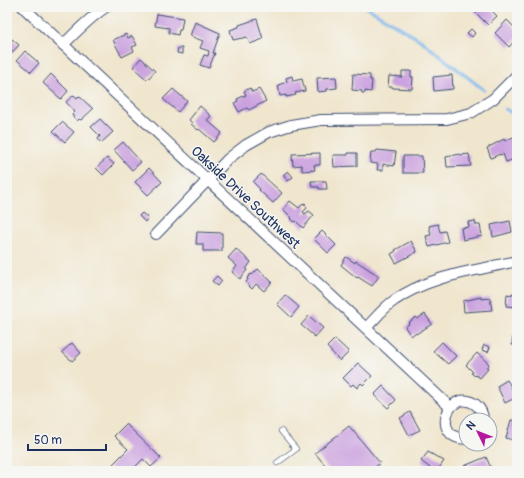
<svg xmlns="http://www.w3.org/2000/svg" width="524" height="478" viewBox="0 0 524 478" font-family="Pangolin,sans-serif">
<rect width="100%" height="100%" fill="#f6f6f2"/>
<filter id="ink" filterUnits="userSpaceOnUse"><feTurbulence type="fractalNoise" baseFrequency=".025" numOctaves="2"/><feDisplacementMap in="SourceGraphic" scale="8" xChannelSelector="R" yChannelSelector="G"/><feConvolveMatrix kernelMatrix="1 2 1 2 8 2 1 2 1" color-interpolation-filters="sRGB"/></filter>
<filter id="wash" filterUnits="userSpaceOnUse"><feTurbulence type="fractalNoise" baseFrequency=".012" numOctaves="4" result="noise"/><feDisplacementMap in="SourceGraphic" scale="16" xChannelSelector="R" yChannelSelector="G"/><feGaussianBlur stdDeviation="0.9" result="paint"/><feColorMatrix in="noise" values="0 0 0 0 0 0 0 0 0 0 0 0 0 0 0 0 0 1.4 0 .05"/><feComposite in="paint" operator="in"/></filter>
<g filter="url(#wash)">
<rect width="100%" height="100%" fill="#f0e6ce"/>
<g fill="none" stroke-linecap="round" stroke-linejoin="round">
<!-- stream -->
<path stroke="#7bb7ee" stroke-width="3" d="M366,7L420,40L484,90
M505,109L517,116"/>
</g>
<g id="blocks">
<!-- building -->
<path fill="#caa1df" d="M478,7H493L495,8L492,11L497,16L488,25L474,11Z
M157,14L183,18L181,30H179L178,35L169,33V28L155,26Z
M257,19L263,39L250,44L247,37L233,40L230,30L239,27V25Z
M507,20L517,30V38L509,47L495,33Z
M195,22L220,33L213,53H215L209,68L200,65L204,55L208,56L209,51L200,48L203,41L190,36Z
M471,29L475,33L472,37L467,33Z
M126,34L128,38L132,36L137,45L132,47L134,51L122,57L113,40Z
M7,35L19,45L7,58Z
M178,48H182V54L177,53Z
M25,51L39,63L31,72L17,60Z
M141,58L155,71L147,80L133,67Z
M402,71H411V77H413L412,89L393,88V87H388L389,76L402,77Z
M51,74L68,91L61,99L43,83Z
M353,74L370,75V80H372L371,92L365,91V93H362V91L352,90Z
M452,75L453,89L434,91L433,77Z
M292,76L293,81L302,79L305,91L295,93L296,95L286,97V95L280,96L278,85L287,82L286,78Z
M336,77L337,88L327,89V91L318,92L317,78Z
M250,88L252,92L259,89L266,101L249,110L247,108L239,112L234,103L238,101L237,99L246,95L244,91Z
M173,89L187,101L178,112L163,99Z
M74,95L77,98L79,96L93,109L81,120L79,119L77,121L72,115L75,112L66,102Z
M200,106L211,116L207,120L222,133L214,142L199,129L198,130L191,124L192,123L189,120Z
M100,119L113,132L101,143L98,139L100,136L91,127Z
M62,122L74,132L65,142L53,131Z
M513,137L517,146V158L506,162L503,154L500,155V154L491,158L487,148L504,139L505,141Z
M123,142L141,162L132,170L114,150Z
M377,150L396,152L394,166L383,164V170H377L378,164L370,163L371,152H376Z
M320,153V165H314L315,170L302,171V165L293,166L292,154Z
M348,153H357V166L334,167L333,155H348Z
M460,154L461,155L469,154L471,166L447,167L446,157Z
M403,156H422L423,173H403Z
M107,158L114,164L103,175L96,168Z
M149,168L162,182L148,195L135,182Z
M288,171L293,177L288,181L283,175Z
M261,174L282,193L273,203L259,190L260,189L253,182Z
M311,181H326L327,189H319V187H312Z
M290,201L299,208L304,203L306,204L304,205L307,208L303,212L305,214L309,211L314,215L303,228L296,221L295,222L291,219L292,218L283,209Z
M142,213L148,218L145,222L139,216Z
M475,221L476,225H480L482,236L463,240L461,228L469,227L468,222Z
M510,221L512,232L493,237L491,225Z
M438,224L440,232L445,231L448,242L429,247L426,236L431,235L429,226Z
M322,231L336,245L328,253L314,239Z
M197,232L222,233V251H203V244H196Z
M411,241L417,252L396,263L391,254L396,251L395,250Z
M236,249L251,262L246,269L247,270L240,279L232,272L237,266L228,258Z
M346,257L355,263L356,261L379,276L372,286L358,277L357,278L341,265Z
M258,269L272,282L264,291L256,284L252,289L246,283L248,279L247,278L251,274L252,275Z
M217,276L222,281L218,286L212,281Z
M512,293L516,294L517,296V307L506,306L507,294L512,295Z
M285,295L299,307L291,317L277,304Z
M481,297V299L490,298L492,310L464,312L463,301Z
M425,314L432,324L416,334L415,333L411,336L405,327L409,324L408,323L416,317L417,319Z
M309,316L323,328L315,337L301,325Z
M513,337L517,338V345H512Z
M335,339L349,352L340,361L327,347Z
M442,342L456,356L448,364L433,351Z
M72,343L81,353L72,361L62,352Z
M484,345L490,347L488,352L482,350Z
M477,353L489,364L486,368L488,369L480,378L476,375L475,376L471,373L473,372L466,365Z
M358,363L372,376L363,385L361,383L357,388L353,384L351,386L343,378Z
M507,380L517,397L505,403L497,386Z
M383,386L396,400L388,408L374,395Z
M410,412L420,430L409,435L400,418Z
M511,420L517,421V441L506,438Z
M126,424L161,458L151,467L143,459L131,471H114L110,467L128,449L114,436Z
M349,426L380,463L370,471H330L315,453Z
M428,452L444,461L437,471H428L430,468L421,461Z
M486,457L491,468L484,471H466L464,466Z"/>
</g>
</g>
<g filter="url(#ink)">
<use href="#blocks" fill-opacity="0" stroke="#3b4a6f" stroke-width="1"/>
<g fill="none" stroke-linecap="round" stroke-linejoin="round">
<!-- lane casing -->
<g stroke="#3b4a6f" stroke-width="6">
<path id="lane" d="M277,463L296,449L281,431"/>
</g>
<!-- street casing -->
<g stroke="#3b4a6f" stroke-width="12">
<path id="street" d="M23,7L450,407
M63,45C77,31 89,18 106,7
M156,234L228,159L246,145L269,132L291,125L321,120L447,119L471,113L493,99L517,75
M366,328C375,319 384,307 395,300C431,275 475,271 517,261
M466,439C430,438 448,387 475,404C480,408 483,414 483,420"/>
</g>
<!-- lane -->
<use href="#lane" stroke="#fff" stroke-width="5"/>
<!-- street -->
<use href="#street" stroke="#fff" stroke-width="10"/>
</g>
</g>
<g text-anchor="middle" stroke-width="3" stroke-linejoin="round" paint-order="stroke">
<!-- street labels -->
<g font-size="14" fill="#1b2f5e" stroke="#f6f6f2">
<text transform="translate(246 197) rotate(43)" y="5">Oakside Drive Southwest</text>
</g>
</g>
<!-- margin -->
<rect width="524" height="478" fill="none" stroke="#f6f6f2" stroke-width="24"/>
<!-- north arrow -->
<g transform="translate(478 432) rotate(313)"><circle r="19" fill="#f6f6f2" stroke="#9ea6b7"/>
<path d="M0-3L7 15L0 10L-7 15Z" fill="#b5179e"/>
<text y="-6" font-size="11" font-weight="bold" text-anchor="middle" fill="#1b2f5e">N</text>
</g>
<!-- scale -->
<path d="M28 444v6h78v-6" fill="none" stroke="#1b2f5e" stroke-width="2"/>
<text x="34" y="444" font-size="12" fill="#1b2f5e" stroke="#f6f6f2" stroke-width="3" paint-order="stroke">50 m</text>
</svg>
